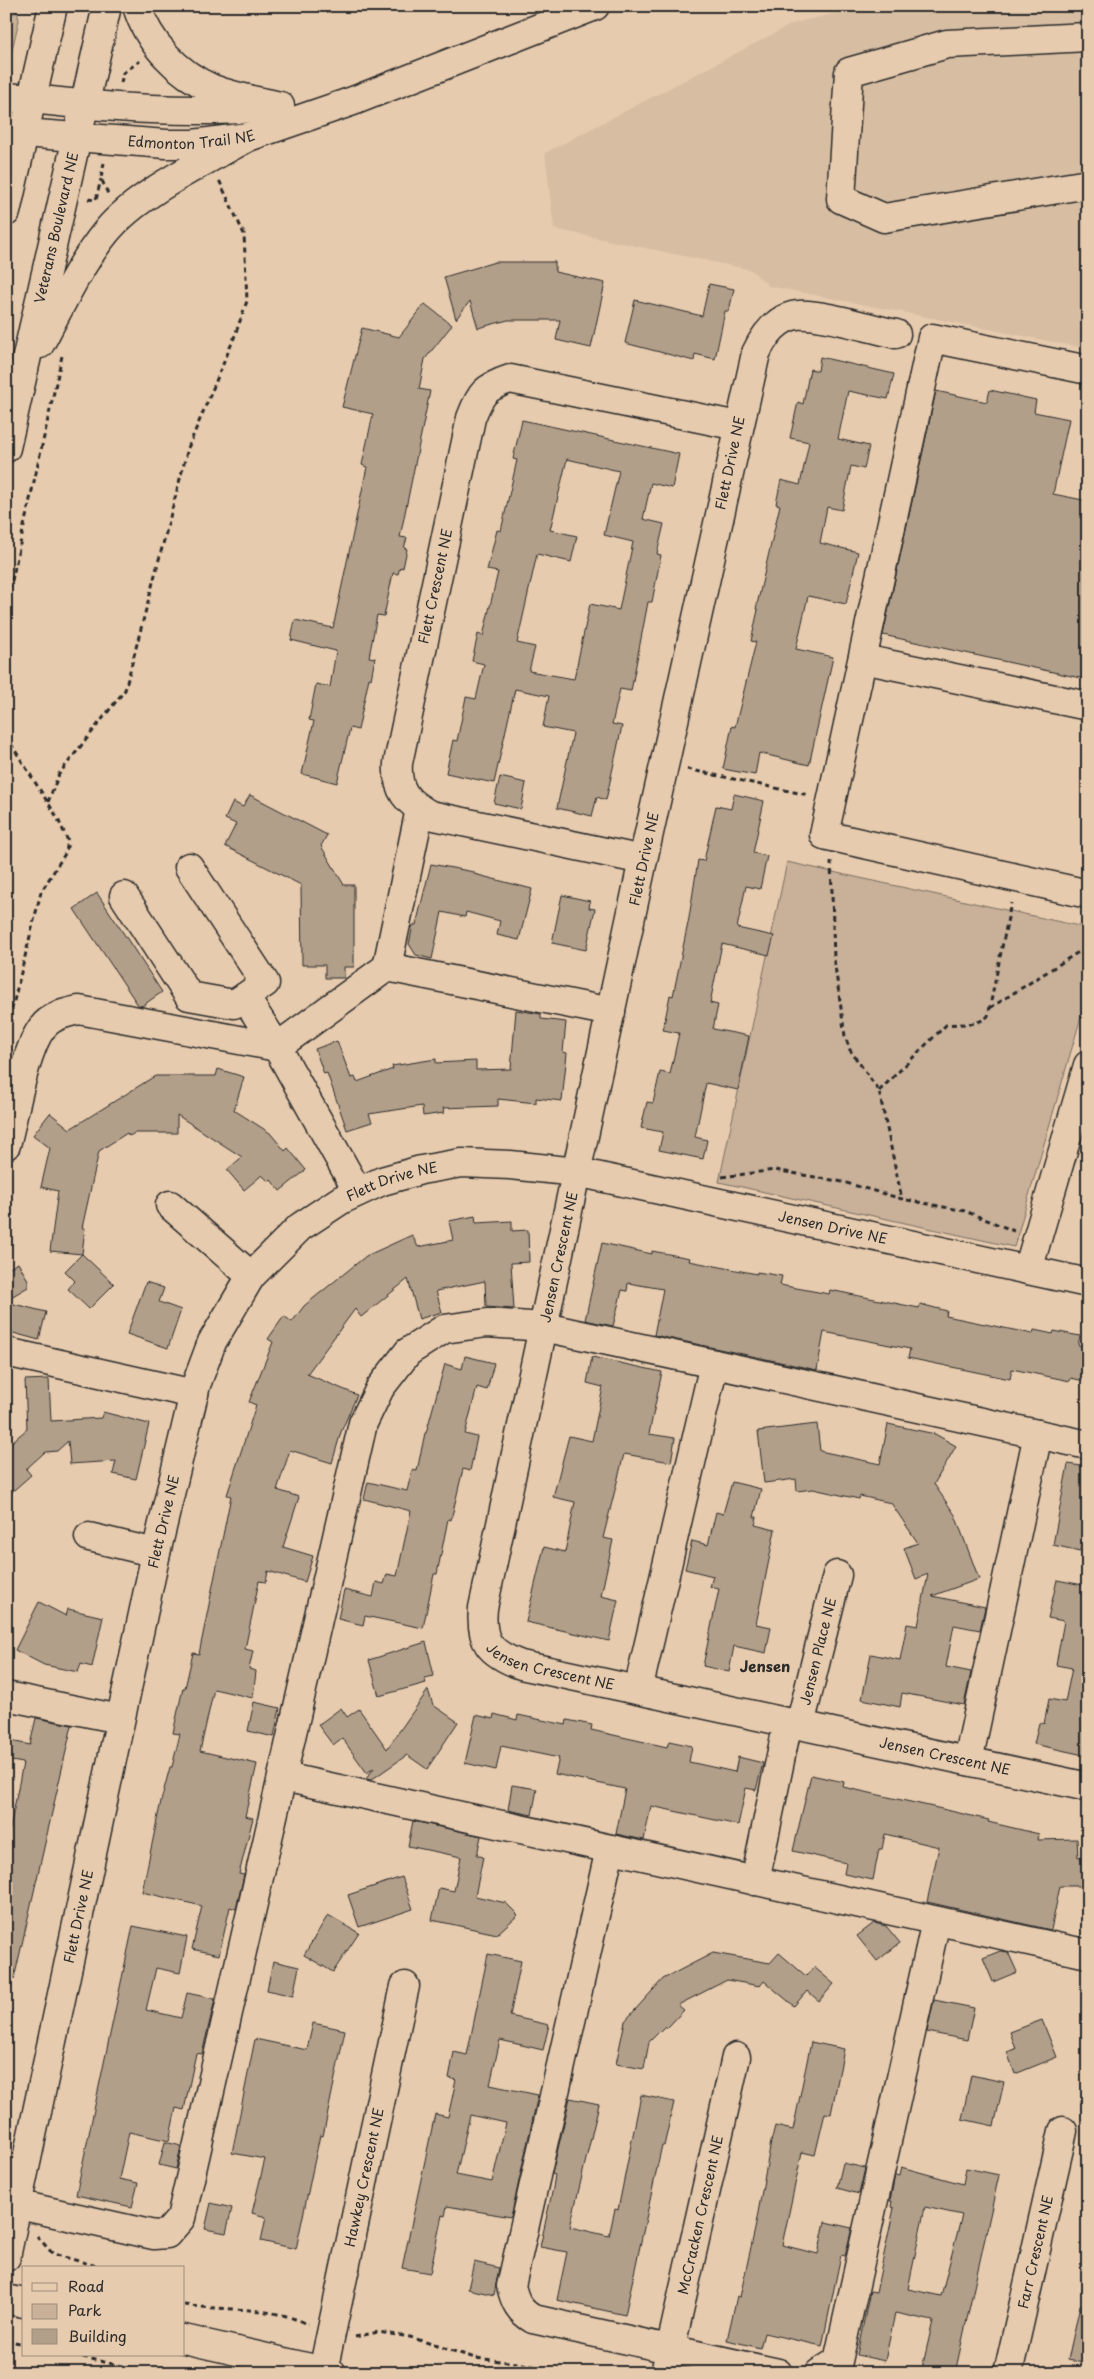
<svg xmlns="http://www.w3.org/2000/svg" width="1094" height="2379" viewBox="0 0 1094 2379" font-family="'Playpen Sans',sans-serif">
<rect width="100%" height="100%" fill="#e7cbae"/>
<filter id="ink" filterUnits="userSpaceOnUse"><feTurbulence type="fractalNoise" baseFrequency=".02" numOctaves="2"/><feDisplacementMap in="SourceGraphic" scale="10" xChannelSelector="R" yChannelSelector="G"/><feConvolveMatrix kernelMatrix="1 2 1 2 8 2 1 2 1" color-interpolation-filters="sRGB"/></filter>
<g filter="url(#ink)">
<!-- built -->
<path fill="#d7bea3" d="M867,6H1088V349L769,286L751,270L554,229L545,153L794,23Z"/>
<!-- green -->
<path fill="#c8b099" stroke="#7a6e62" d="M17,11L19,20L6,76V20Z
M787,862L1088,928V993L1014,1247L719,1182Z"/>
<!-- building -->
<path fill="#b29f8a" stroke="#2b2b2b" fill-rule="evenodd" d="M495,262H555V272L605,283L591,348L556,340L560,320H508L478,328L470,301L456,319L444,277Z
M709,284L734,289L729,311H725L715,359L695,354L694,361L625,343L635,300L702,316Z
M425,304L452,325L425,359L419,389L430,391L400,537L407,538L404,548L407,549L403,568L400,567L398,574L393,573L384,616L377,615L369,657L375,658L371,679L369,678L358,730L350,728L337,783L302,774L314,721L309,720L316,684L330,687L336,651L291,640L295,620L333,628L367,467L362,465L373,414L342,407L362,328L399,337Z
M820,357L894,374L888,399L848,391L838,439L869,446L864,469L851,466L842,510L827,507L820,543L858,552L846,604L808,596L796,649L833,657L809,765L759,753L755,775L723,769L732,726L735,727L756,642L751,641L758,610L756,609L780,505L776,504L781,480L800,485L809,442L790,438L798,402L803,404L810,369L818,371Z
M990,390L1036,400L1034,412L1069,419L1053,494L1088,501V668L1085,679L883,635L936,391L987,402Z
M522,420L679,454L672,488L651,483L643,519L664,524L657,554L661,555L652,602H648L631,691L620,689L612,724L622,726L606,800L597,797L592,816L557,808L573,733L543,727L549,696L515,689L494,783L446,773L453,740L457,741L466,697L476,699L484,664L472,661L478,634L483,636L498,572L487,570L497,530L501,531L517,460L513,459ZM567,459L619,471L604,535L633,542L619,610L590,604L574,679L529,671L535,647L517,643L537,554L571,562L577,536L550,530Z
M500,777L526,783L521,809L494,803Z
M734,794L764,801L753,853L767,856L760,889L746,886L737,928L774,936L769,955L722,944L710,1003L718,1005L713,1029L749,1036L738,1090L706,1083L695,1137L707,1140L703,1159L659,1150L663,1132L641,1128L647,1102L653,1103L660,1072L670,1074L679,1033L663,1030L670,995L673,996L689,918L698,860L704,861L716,806L731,809Z
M250,795L327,835L321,846L344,885H354V967H344V978H325V965H302L301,885L225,846L236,824L225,819L233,802L243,807Z
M431,864L474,872V874L532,889L519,940L497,935L500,921L466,912L465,917L442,912L432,959L416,955L409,944L413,925H416Z
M97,893L162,992L142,1006L138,1005L74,909Z
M562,895L590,901L589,908L595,909L586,950L552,943Z
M516,1010L541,1014V1019L566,1022L563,1052L567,1053L562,1101L536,1098V1103L498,1099V1106L443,1108L444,1113L423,1116L422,1106L369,1114L372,1122L347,1130L327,1073L324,1074L315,1049L337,1041L351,1078L355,1077L357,1082L393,1069L392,1066L436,1059V1063L476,1061V1070L511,1069Z
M218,1069L244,1077L234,1110L270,1133L285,1151L288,1148L306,1170L280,1191L271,1180L269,1182L262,1175L244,1190L227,1170L242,1157L177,1115V1133H135L129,1136L127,1133L99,1151L82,1228H85L82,1254L114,1284L89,1309L68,1289L75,1281L65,1271L82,1254L50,1251L58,1191L41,1187L50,1148L33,1135L50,1113L70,1129L155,1076H216Z
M475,1216L476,1223L512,1221V1231L528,1230L529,1262L511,1263L514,1309L486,1307L485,1281L436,1291L442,1312L419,1319L408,1279L361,1317L355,1309L307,1374L357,1395L341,1432L332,1463L290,1450L277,1490L299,1497L283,1547L313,1556L305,1582L268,1571L266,1582L259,1581L245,1649L253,1651L249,1669L256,1671L253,1698L214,1689L200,1751L257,1764L245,1816L253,1818L239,1874L244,1875L236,1909L230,1907L219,1955L192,1949L202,1906L142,1892L161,1801L170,1767H172L180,1734L173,1733L183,1688H185L193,1653L199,1654L231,1496L227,1495L256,1405L249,1402L273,1342L268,1339L284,1316L292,1322L304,1306L366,1256L412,1235L418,1247L453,1240L449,1221Z
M602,1243L652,1254V1251L690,1258L689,1261L757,1274V1272L782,1276L780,1285L829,1294L830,1290L919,1308L920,1304L947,1311L946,1316L1033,1334L1034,1330L1053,1334L1054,1331L1080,1336L1078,1345L1088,1347V1382L1071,1378L1070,1381L1012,1369L1010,1379L908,1358L910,1349L824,1332L817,1370L654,1335L663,1289L628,1283L627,1291L622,1290L613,1326L585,1320Z
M18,1263L28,1280V1287L6,1300V1270Z
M146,1282L164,1288L159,1302L181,1310L168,1348L127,1334Z
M6,1302L46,1312L39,1340L6,1331Z
M465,1356L494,1363L487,1390L477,1387L465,1434L477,1437L470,1471L463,1469L451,1520L448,1519L437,1574H434L423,1628L365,1616L363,1625L338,1619L344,1590L373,1597L376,1582L384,1584L387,1574L397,1576L411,1511L364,1499L368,1482L407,1491L412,1470L417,1471L425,1433H426L445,1364L462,1369Z
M592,1357L662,1372L649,1434L675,1438L671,1462L624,1454L603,1538L613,1540L601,1596L618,1600L609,1641L526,1622L544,1547L565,1552L575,1502L553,1497L569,1436L592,1441L603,1387L587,1383Z
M49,1379L51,1421L101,1418L103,1412L149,1424L136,1479L113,1474L116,1461L70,1464L68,1441L57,1451L45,1452L26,1469L31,1475L6,1497V1447L27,1429L25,1380Z
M817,1424L820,1451L880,1464L888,1424L935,1434L956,1446L934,1484L955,1515L979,1579L932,1596L985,1607L980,1630L954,1625L946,1667L971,1672L964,1705L902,1693L900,1707L862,1699L871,1654L900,1660L907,1624L918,1626L928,1574L916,1579L904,1548L918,1543L891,1503L860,1496L859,1499L813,1489L797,1491L796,1479L764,1483L758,1431Z
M1068,1464L1088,1467V1512L1080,1551L1053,1545Z
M732,1482L761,1489L754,1517H757L755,1525L775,1530L756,1624L771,1627L766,1653L734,1646L729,1672L703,1666L719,1589L710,1587L713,1576L685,1569L692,1541L708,1545L716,1512L723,1514Z
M1057,1580L1088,1586V1756L1034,1744L1039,1723L1044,1724L1049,1699L1065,1702L1072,1668L1056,1665L1064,1621L1048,1618Z
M39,1602L66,1616L68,1609L103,1617L92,1667L81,1664L78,1672L44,1665L15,1650Z
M426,1642L434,1676L424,1678L426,1683L379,1696L369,1660Z
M428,1690L433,1705L458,1722L427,1769L407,1755L371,1780L366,1779L374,1768L367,1773L342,1738L333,1745L318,1725L341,1708L347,1717L359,1709L387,1749Z
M254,1702L280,1708L274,1737L248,1731Z
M494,1714L517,1720L518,1715L566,1725L567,1720L592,1725L591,1730L667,1747L669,1741L692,1746L689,1762L735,1772L738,1757L763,1763L756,1790L746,1788L738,1825L651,1806L644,1840L616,1834L625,1789L555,1774L559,1758L501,1746L496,1770L465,1763L476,1715L493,1719Z
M36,1718L72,1725L14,1979L6,1978V1828L10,1829L23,1763L6,1760V1740L30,1745Z
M811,1775L844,1782L843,1787L942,1809L989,1820L988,1822L1039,1834L1038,1840L1077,1839L1078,1857L1084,1856V1886H1060L1051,1930L927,1902L939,1847L885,1834L882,1849H879L873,1880L844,1874L846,1863L793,1851Z
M512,1785L537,1789L532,1815L508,1810Z
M413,1821L481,1836L477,1855L483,1857L475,1896L506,1903L518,1915L497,1934L432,1920L439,1888L454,1891L461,1857L408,1846Z
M402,1877L413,1909L359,1927L348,1895Z
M328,1915L359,1933L333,1972L304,1955Z
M874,1923L886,1926L900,1943L877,1961L857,1936Z
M133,1926L187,1937L180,1973L156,1968L146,2010L181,2018L187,1993L215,1999L202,2054L196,2053L184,2110L176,2108L169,2141L129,2132L119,2179L138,2183L132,2207L76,2195Z
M1000,1951L1008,1952L1017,1972L993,1982L983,1958Z
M713,1953L770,1963L779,1953L806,1976L814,1967L834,1984L819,2001L807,1991L794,2006L764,1981L760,1986L727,1980L678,2005L684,2010L667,2028L665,2026L649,2042L644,2069L616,2064L625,2021L663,1979Z
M488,1954L521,1961L510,2016L549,2025L543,2050L500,2040L490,2085L538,2095L511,2217L447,2206L445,2216L442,2215L430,2273L402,2268L435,2114L448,2117L456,2080L449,2078L454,2052L467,2055ZM470,2115L506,2123L492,2182L456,2175Z
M273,1961L299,1967L293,1996L267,1990Z
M934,2000L974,2008L967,2040L927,2032Z
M1042,2020L1057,2057L1015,2074L1007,2052L1016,2049L1010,2032Z
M313,2023L345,2030L323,2136L320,2135L296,2249L261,2241L266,2217L252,2213L265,2159L232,2153L255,2039L307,2050Z
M811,2042L844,2049L831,2114L825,2113L815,2155L802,2152L782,2245L818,2254L825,2222L852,2228L845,2256L841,2255L822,2346L764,2333L760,2348L727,2340L737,2296L740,2297L755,2229L771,2142L775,2126L793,2130Z
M971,2075L1004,2082L994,2126L962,2119Z
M641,2095L674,2102L664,2146L662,2145L625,2315L557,2300L567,2252L540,2247L553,2188L555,2175L552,2174L570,2098L599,2104L570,2227L609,2236L615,2209L618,2210Z
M165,2142L181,2146L176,2169L159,2165Z
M843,2163L865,2168L859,2194L837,2188Z
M901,2167L963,2184L966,2168L999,2175L955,2373H921L933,2321L895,2313L885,2361L857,2355L870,2291L876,2292L894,2208L891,2207L892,2201H890L895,2175L899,2176ZM925,2207L962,2215L941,2296L908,2289Z
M211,2203L232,2208L226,2233L205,2229Z
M474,2262L499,2268L494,2295L468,2289Z
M1080,2305H1088V2364L1068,2360Z"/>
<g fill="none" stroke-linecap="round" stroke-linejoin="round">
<!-- minor casing -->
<g stroke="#2b2b2b" stroke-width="31">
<g id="minor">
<path d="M1088,37L947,44L849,72L841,199L884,218L1088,184"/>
<path d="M31,99C111,108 191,114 271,107"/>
<path id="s1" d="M24,133L166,144H193L248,137L353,101L595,6"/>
<path id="s2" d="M896,334C873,329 817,312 797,315C776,318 764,336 756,353L643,860L483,1608C480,1642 489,1653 521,1665L1088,1787"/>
<path d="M1088,370L932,338L824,835L1088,894"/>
<path d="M863,659L1088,706"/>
<path id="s3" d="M643,860L430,815C407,802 396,791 398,763L471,418C480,394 485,387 510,379L738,426"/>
<path d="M189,867L265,983L245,997L277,1047L358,1192"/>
<path d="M124,896L189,996L234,1004L245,997"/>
<path d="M387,967L611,1012"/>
<path d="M6,1145C14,1115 25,1050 42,1028C51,1016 65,1013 79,1010L277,1047L387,967L420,809"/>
<path d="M170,1205L251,1276"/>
<path d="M1028,1270L1088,1065"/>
<path d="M6,1352L194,1394"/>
<path d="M89,1537L156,1553"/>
<path d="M638,1690L714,1364"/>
<path d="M6,1696L120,1719"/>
<path id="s4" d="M800,1725L837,1575"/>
<path d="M968,1761L1038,1434"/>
<path d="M284,1777L1088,1954"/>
<path d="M610,1849L511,2286C515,2302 519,2311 533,2319L778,2373"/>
<path d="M755,1881L788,1722"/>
<path d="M6,2202L154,2235L167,2234L181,2218L363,1423L380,1388L408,1352L444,1329L487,1323L544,1327L1088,1445"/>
<path id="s5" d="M6,2257L156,1553L196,1385L212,1342L251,1276L300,1227L341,1200L382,1181L421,1170L461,1163L510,1165L577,1172L1088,1283"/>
<path id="s6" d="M323,2371L405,1986"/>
<path id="s7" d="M665,2373L736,2057"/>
<path d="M819,2373L838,2361L936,1921"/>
<path id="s8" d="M1008,2373L1063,2131"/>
</g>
</g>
<!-- major casing -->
<g stroke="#2b2b2b" stroke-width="31">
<g id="major">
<path d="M137,6C148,43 178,74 213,89C233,97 258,101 280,106"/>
<path d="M6,212L53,6"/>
<path d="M40,344C60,307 79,265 106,232C138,193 204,162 248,137"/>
<path id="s9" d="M6,448L107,6"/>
<path d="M6,2299L24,2303"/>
<path d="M184,2339L332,2373"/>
</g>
</g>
<!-- highway casing -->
<g stroke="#2b2b2b" stroke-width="31">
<path id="highway" d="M6,97L31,99
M6,131L24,133"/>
</g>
<!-- path -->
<path stroke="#2b2b2b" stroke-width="3" stroke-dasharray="5 4" stroke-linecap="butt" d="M121,83L123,73L140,61
M104,163L101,178L108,194
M88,199L96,200L101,179
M6,607L62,356
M6,736L57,817L68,841L66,852L41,892L6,1033
M687,769L808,795
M48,802L59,774L125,690L188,448L234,338L247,301L244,234L219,180
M831,861L834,959L845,1036L850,1050L879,1091L902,1199
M990,1008L1088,946
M879,1091L946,1025C961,1023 976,1027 988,1016L1011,903
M722,1177L775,1170L843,1182L902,1199L965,1211L1014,1231
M37,2236L53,2254L104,2268
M184,2305C216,2310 250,2307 282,2315C291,2317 300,2321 308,2324
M355,2337L378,2332L410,2337L475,2358L517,2363L569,2373
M6,2340L24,2344
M74,2355L152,2373"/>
<!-- minor -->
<use href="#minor" stroke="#e7cbae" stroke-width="28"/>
<!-- major -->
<use href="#major" stroke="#e7cbae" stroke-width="28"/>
<!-- highway -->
<use href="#highway" stroke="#e7cbae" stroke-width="28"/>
</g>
</g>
<g text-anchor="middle" stroke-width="4.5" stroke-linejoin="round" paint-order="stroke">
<!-- street labels -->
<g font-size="14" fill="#2b2b2b" stroke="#e7cbae">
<text dy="5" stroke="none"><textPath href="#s1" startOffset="168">Edmonton Trail NE</textPath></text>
<text dy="5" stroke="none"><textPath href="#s9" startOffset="226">Veterans Boulevard NE</textPath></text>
<text transform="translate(730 463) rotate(-78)" y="5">Flett Drive NE</text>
<text dy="5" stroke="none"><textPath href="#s3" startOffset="464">Flett Crescent NE</textPath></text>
<text transform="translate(644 859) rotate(-78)" y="5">Flett Drive NE</text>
<text dy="5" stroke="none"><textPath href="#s5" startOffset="1188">Flett Drive NE</textPath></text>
<text dy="5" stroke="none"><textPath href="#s5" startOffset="1638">Jensen Drive NE</textPath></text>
<text transform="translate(559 1257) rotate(-78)" y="5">Jensen Crescent NE</text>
<text dy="5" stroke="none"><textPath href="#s5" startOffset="752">Flett Drive NE</textPath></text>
<text dy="5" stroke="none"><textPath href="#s4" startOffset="76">Jensen Place NE</textPath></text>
<text dy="5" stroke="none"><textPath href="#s2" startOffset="1549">Jensen Crescent NE</textPath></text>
<text dy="5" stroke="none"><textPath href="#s2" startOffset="1954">Jensen Crescent NE</textPath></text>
<text dy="5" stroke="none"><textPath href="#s5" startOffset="348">Flett Drive NE</textPath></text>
<text dy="5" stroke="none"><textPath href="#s6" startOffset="198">Hawkey Crescent NE</textPath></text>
<text dy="5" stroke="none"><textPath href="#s7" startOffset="162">McCracken Crescent NE</textPath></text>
<text dy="5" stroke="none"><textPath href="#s8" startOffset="124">Farr Crescent NE</textPath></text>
</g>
<!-- neighbourhood labels -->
<g font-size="15" font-weight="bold" fill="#2b2b2b" stroke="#e7cbae">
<text x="765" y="1672">Jensen</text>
</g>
</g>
<!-- margin -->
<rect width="1094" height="2379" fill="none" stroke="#e7cbae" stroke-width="25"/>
<rect x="12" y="12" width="1069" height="2354" fill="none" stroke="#2b2b2b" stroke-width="2" filter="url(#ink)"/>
<!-- legend -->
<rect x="22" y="2266" width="162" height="90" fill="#e7cbae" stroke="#9c8b7a"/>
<rect x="32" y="2283" width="25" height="8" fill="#e7cbae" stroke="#9c8b7a"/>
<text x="68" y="2292" font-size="15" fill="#2b2b2b">Road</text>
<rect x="32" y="2304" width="25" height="15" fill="#c8b099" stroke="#9c8b7a"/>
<text x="68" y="2316" font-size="15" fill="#2b2b2b">Park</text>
<rect x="32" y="2329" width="25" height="15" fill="#b29f8a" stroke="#9c8b7a"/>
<text x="68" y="2342" font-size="15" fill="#2b2b2b">Building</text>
</svg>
